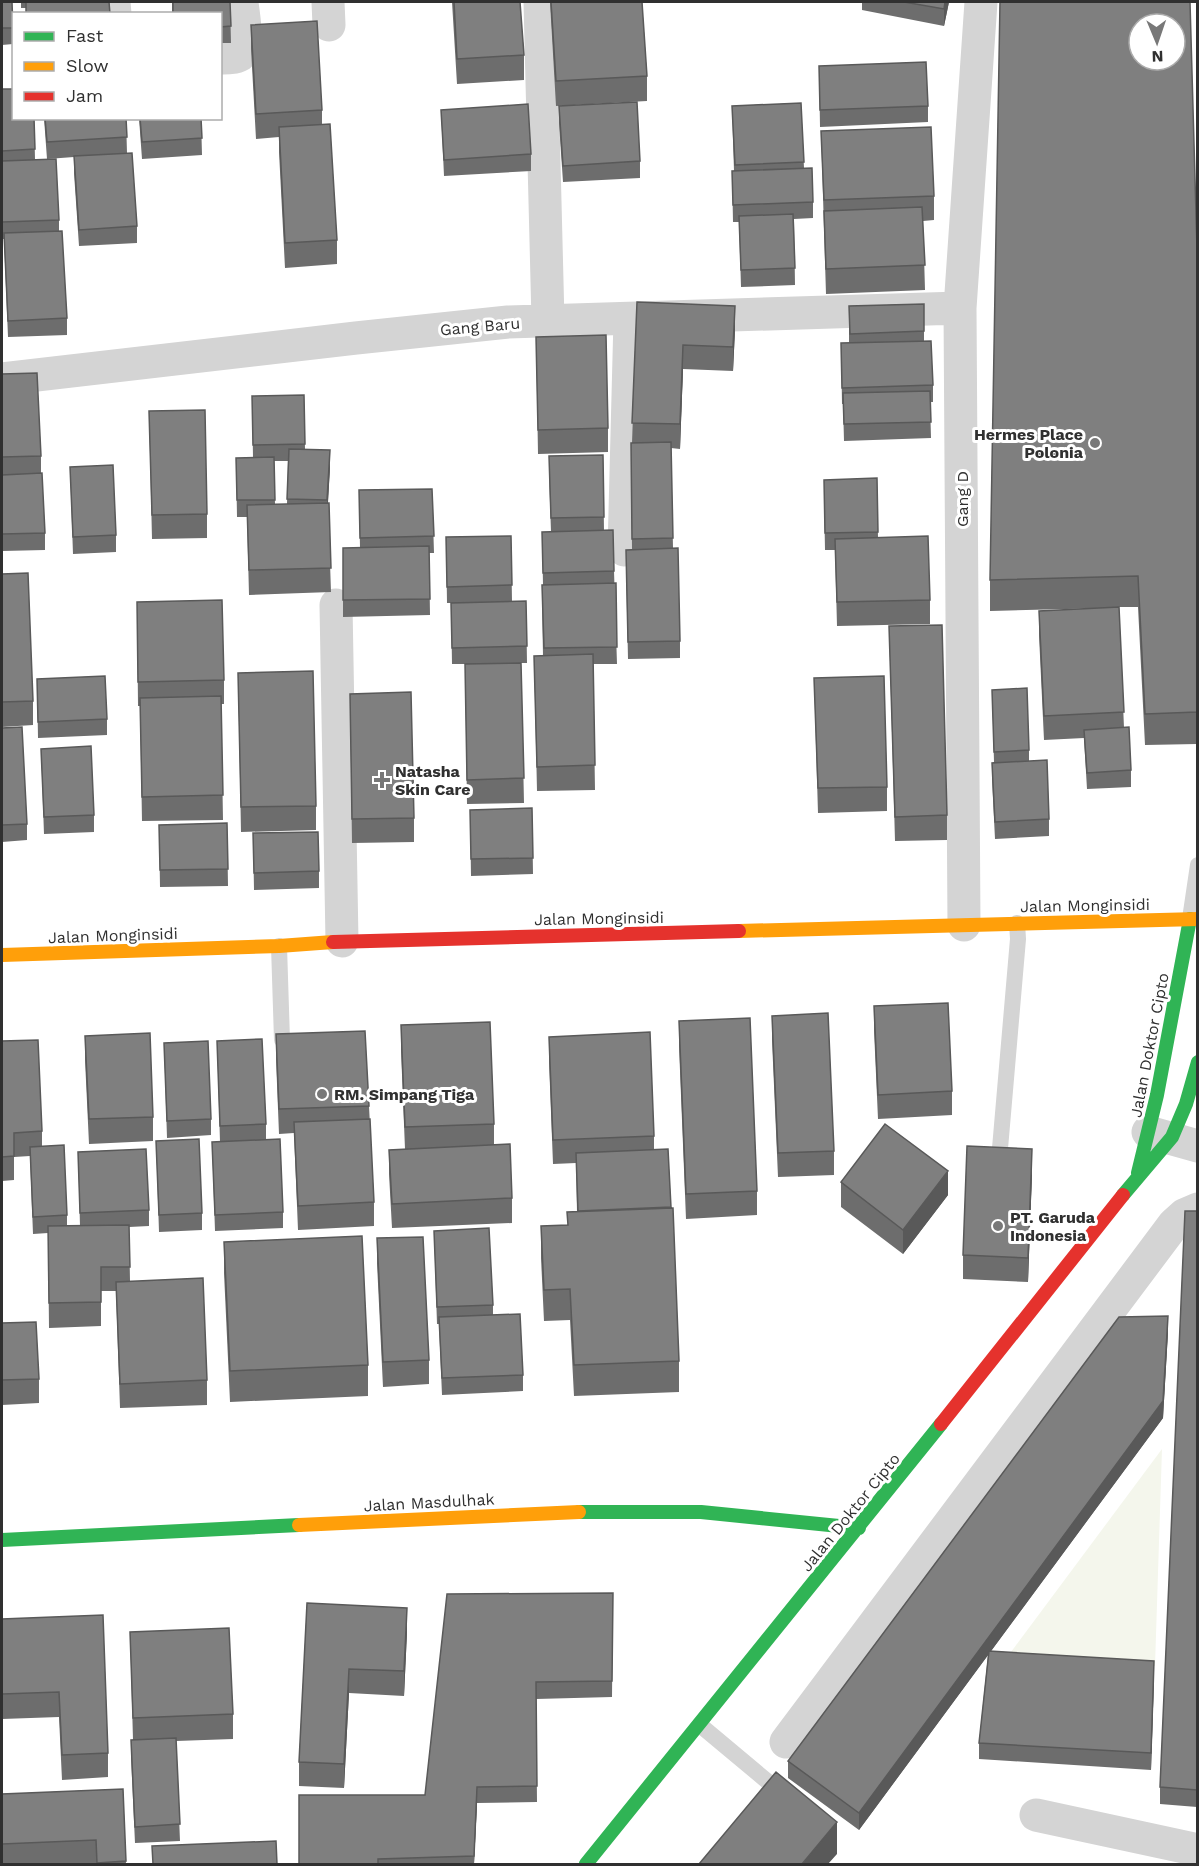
<svg xmlns="http://www.w3.org/2000/svg" width="1199" height="1866" viewBox="0 0 1199 1866" font-family="'Work Sans',sans-serif">
<rect width="100%" height="100%" fill="#fff"/>
<!-- green -->
<path fill="#f4f6ec" d="M1162,1449L1155,1666L1008,1656Z"/>
<g fill="none" stroke-linecap="round" stroke-linejoin="round">
<!-- lane -->
<path stroke="#d4d4d4" stroke-width="16" d="M1190,919L1198,865
M279,946L282,1040
M999,1160L1018,939L1017,923
M700,1725L773,1786L764,1798"/>
<!-- street -->
<path stroke="#d4d4d4" stroke-width="33" d="M114,2L115,14
M328,2L329,25
M540,2L548,321
M220,58C227,58 235,58 240,55C250,47 243,14 242,2
M2,379L356,338L508,322L960,308
M624,550L630,319
M336,605L342,941
M964,925L960,308L981,2
M1148,1132L1198,1146
M786,1742L1174,1224L1184,1215L1198,1209
M1036,1815L1198,1850"/>
<!-- fast -->
<path stroke="#30b455" stroke-width="14" d="M1138,1173L1157,1095L1190,919
M1123,1195L1172,1137L1186,1104L1198,1062
M579,1512H701L859,1528
M2,1540L299,1525
M586,1864L941,1424"/>
<!-- slow -->
<path stroke="#ff9f0a" stroke-width="14" d="M739,931L1198,919
M2,955L279,946L333,942
M299,1525L579,1512"/>
<!-- jam -->
<path stroke="#e5322d" stroke-width="14" d="M333,942L739,931
M941,1424L1123,1195"/>
</g>
<!-- wall -->
<path fill="#6d6d6d" fill-rule="evenodd" d="M2,2L13,28V44L2,45Z
M21,2H109L110,14H26V8H21Z
M172,2H230L231,43H220V14H172Z
M452,2H520L524,55V80L457,84Z
M550,2H642L647,76V101L556,106Z
M862,2H949L944,26L862,10Z
M251,25L322,110V125L337,240V264L285,268L279,152V137L256,139L251,49Z
M819,66L928,106V122L820,127Z
M2,89L34,118L35,159L59,220V231L67,318V335L8,337L4,239H2Z
M801,103L804,168L813,202V218L794,219L795,285L741,287L739,222H733L732,171H734L732,106Z
M559,106L640,161V178L563,182L559,123Z
M441,110L531,154V171L444,176Z
M44,118H126L127,153L137,226V243L79,246L74,173V157L47,159Z
M139,118H201L202,155L142,159Z
M821,131L934,196V220L923,221L925,290L826,294Z
M1197,249V744L1145,745L1138,607H1119L1124,728L1131,770V787L1087,789L1084,738L1044,740L1039,635V611L1107,608L990,611V580Z
M637,302L735,330L733,371L683,369L680,449L671,448L673,548L680,641V658L628,659L626,566L632,549L631,443H632Z
M924,304V341L933,385V402H930L931,438L844,441L843,404H842L841,343H849V306Z
M536,337L608,428V452L538,454Z
M2,374L41,456V473L45,533V550L2,551Z
M304,395L305,449L330,467L328,503L331,592L249,595L247,517H237L236,458H253L252,396ZM274,461H288L287,504H275Z
M149,411L207,514V538L152,539Z
M603,455L604,531L614,571L617,664H593L595,790L537,791L534,656H543L542,601L543,585L542,532H551L549,473Z
M70,467L116,535V552L73,554Z
M877,478L878,538L930,600V624L837,626L835,550H825L824,496Z
M432,489L434,553H429L430,615L343,617V548H360L359,490Z
M511,536L512,602L526,601L527,663H521L524,803L467,804L465,664H452L451,603H447L446,537Z
M2,574L33,701V725L2,727Z
M137,602L224,680V704H221L223,820L142,821L140,706H138Z
M889,626L947,815V840L895,841Z
M238,673L316,806V830L241,832Z
M814,678L887,787V811L818,813Z
M37,679L107,719V735L38,738Z
M992,690L1029,750V761L1049,819V836L995,839L992,779V763L994,762Z
M350,694L414,818V842L352,843Z
M2,728L27,824V840L2,842Z
M41,749L94,815V832L44,834Z
M532,808L533,874L471,876L470,810Z
M227,823L228,886L160,887L159,825Z
M253,833L319,871V888L254,890Z
M874,1006L952,1091V1115L878,1119L874,1030Z
M772,1016L834,1151V1175L778,1177L772,1040Z
M679,1021L757,1191V1215L686,1219L679,1046Z
M401,1025L494,1124V1145L512,1198V1223L392,1228L389,1174V1150L405,1149L401,1050Z
M276,1034L369,1106L374,1202V1226L298,1230L294,1133L279,1134L276,1059Z
M85,1036L153,1117V1141L89,1144L85,1060Z
M549,1037L654,1136V1150L668,1149L679,1361V1392L574,1396L570,1320L544,1321L541,1258V1226L567,1225L577,1212L576,1163L553,1164L549,1061Z
M2,1041L42,1131V1146L67,1215V1226H80L78,1152L149,1210V1226L129,1227L130,1281L207,1380V1405L120,1408L116,1291H101V1326L49,1328L48,1233L33,1234L30,1156L14,1157V1180L2,1181Z
M217,1041L266,1124V1140L283,1212V1228L215,1231L212,1142H220Z
M164,1043L211,1119V1135L167,1138Z
M156,1141L202,1213V1230L159,1232Z
M1032,1174L1028,1282L963,1279V1255Z
M841,1182L948,1195L903,1254L841,1207Z
M1197,1211V1807L1160,1804V1787Z
M434,1231L493,1305V1315L523,1375V1391L442,1395L439,1324H437Z
M377,1238L429,1360V1384L383,1387L377,1263Z
M224,1242L368,1365V1396L230,1402L224,1273Z
M2,1323L39,1379V1403L2,1405Z
M1168,1332L1163,1418L991,1651L1154,1678L1151,1770L979,1759V1743L988,1655L859,1830L788,1778V1761Z
M613,1593L612,1697L536,1699L537,1802L477,1803L474,1864H299L425,1795Z
M307,1603L407,1632L404,1696L349,1693L344,1788L299,1786V1762Z
M2,1619L108,1753V1777L62,1780L59,1717L2,1719Z
M130,1632L233,1714V1739L176,1741L180,1841L135,1843L131,1756V1740H133Z
M123,1789L126,1864H2V1794Z"/>
<!-- shaded-wall -->
<path fill="#595959" d="M945,2H949L944,26V9Z
M735,306V330L733,371V347Z
M683,345V369L680,449V424Z
M330,450V467L327,517V500Z
M1032,1149V1174L1028,1282V1258Z
M948,1171V1195L903,1254V1230Z
M1168,1316V1332L1163,1418L859,1830V1813Z
M407,1608V1632L404,1696V1671Z
M1154,1661V1678L1151,1770V1753Z
M349,1669V1693L344,1788V1764Z
M477,1787V1803L474,1864V1856Z
M837,1822V1854L828,1864H802Z"/>
<!-- building -->
<path fill="#7f7f7f" stroke="#595959" stroke-width="1.5" fill-rule="evenodd" d="M2,2H12L13,28H2Z
M26,2H109L110,14H26Z
M173,2H230L231,26L220,27V14H173Z
M454,2H520L524,55L457,59Z
M551,2H642L647,76L556,81Z
M904,2H945L944,9Z
M1000,2H1190L1197,249V712L1145,714L1138,576L990,580ZM1139,24H1175V60H1139Z
M317,21L322,110L256,114L251,25Z
M926,62L928,106L820,110L819,66Z
M2,89H14V118H34L35,149L2,151Z
M637,102L640,161L563,166L559,106Z
M801,103L804,162L735,165L732,106Z
M528,104L531,154L444,160L441,110Z
M45,118H126L127,137L47,142Z
M140,118H201L202,138L142,142Z
M330,124L337,240L285,243L279,127Z
M931,127L934,196L824,200L821,131Z
M132,153L137,226L79,230L74,156Z
M56,159L59,220L2,222V161Z
M812,168L813,202L733,205L732,171Z
M922,207L925,265L826,269L824,211Z
M793,214L795,268L741,270L739,216Z
M62,231L67,318L8,321L4,233Z
M637,302L735,306L733,347L683,345L680,424L632,423Z
M924,304V331L850,334L849,306Z
M606,335L608,428L538,430L536,337Z
M931,341L933,385L842,388L841,343Z
M37,373L41,456L2,457V374Z
M930,391L931,422L844,424L843,393Z
M304,395L305,444L253,445L252,396Z
M205,410L207,514L152,515L149,411Z
M671,442L673,538L632,539L631,443Z
M289,449L330,450L327,500L287,499Z
M603,455L604,517L551,518L549,456Z
M274,457L275,500H237L236,458Z
M113,465L116,535L73,537L70,467Z
M42,473L45,533L2,534V475Z
M877,478L878,532L825,533L824,480Z
M432,489L434,536L360,538L359,490Z
M329,503L331,568L249,570L247,505Z
M613,530L614,571L543,573L542,532Z
M511,536L512,585L447,587L446,537Z
M928,536L930,600L837,602L835,539Z
M429,546L430,599L343,600V548Z
M678,548L680,641L628,642L626,550Z
M28,573L33,701L2,702V574Z
M616,583L617,647L544,648L542,585Z
M222,600L224,680L138,682L137,602Z
M526,601L527,646L452,648L451,603Z
M1119,607L1124,712L1044,716L1039,611Z
M942,625L947,815L895,817L889,626Z
M593,654L595,765L537,767L534,656Z
M521,663L524,778L467,780L465,664Z
M313,671L316,806L241,807L238,673Z
M105,676L107,719L38,722L37,679Z
M884,676L887,787L818,788L814,678Z
M1027,688L1029,750L994,752L992,690Z
M411,692L414,818L352,819L350,694Z
M221,696L223,795L142,797L140,698Z
M22,727L27,824L2,825V728Z
M1129,727L1131,770L1087,773L1084,730Z
M91,746L94,815L44,817L41,749Z
M1047,760L1049,819L995,822L992,763Z
M532,808L533,858L471,859L470,810Z
M227,823L228,869L160,870L159,825Z
M318,832L319,871L254,873L253,833Z
M948,1003L952,1091L878,1095L874,1006Z
M828,1013L834,1151L778,1153L772,1016Z
M750,1018L757,1191L686,1194L679,1021Z
M490,1022L494,1124L405,1127L401,1025Z
M365,1031L369,1106L279,1109L276,1034Z
M650,1032L654,1136L553,1140L549,1037Z
M150,1033L153,1117L89,1119L85,1036Z
M262,1039L266,1124L220,1126L217,1041Z
M38,1040L42,1131L14,1133V1156L2,1157V1041Z
M208,1041L211,1119L167,1121L164,1043Z
M370,1119L374,1202L298,1206L294,1122Z
M885,1124L948,1171L903,1230L841,1182Z
M199,1139L202,1213L159,1215L156,1141Z
M280,1139L283,1212L215,1215L212,1142Z
M510,1144L512,1198L392,1204L389,1150Z
M64,1145L67,1215L33,1217L30,1147Z
M967,1146L1032,1149L1028,1258L963,1255Z
M146,1149L149,1210L80,1213L78,1152Z
M668,1149L671,1207L578,1211L576,1153Z
M673,1208L679,1361L574,1365L570,1289L544,1290L541,1226L568,1225L567,1212Z
M1185,1211H1197V1790L1160,1787Z
M129,1225L130,1267H101V1302L49,1303L48,1226Z
M489,1228L493,1305L437,1307L434,1231Z
M362,1236L368,1365L230,1371L224,1242Z
M423,1237L429,1360L383,1362L377,1238Z
M203,1278L207,1380L120,1384L116,1282Z
M520,1314L523,1375L442,1378L439,1317Z
M1168,1316L1163,1401L859,1813L788,1761L1119,1317Z
M36,1322L39,1379L2,1380V1323Z
M613,1593L612,1681L536,1682L537,1786L477,1787L474,1856L378,1859V1864H299V1795H425L447,1594Z
M307,1603L407,1608L404,1671L349,1669L344,1764L299,1762Z
M103,1615L108,1753L62,1755L59,1692L2,1694V1619Z
M229,1628L233,1714L133,1718L130,1632Z
M989,1651L1154,1661L1151,1753L979,1743Z
M176,1738L180,1824L135,1827L131,1740Z
M776,1772L837,1822L802,1864H699Z
M123,1789L126,1861L97,1863L96,1840L2,1844V1794Z
M276,1841L277,1864H153L152,1846Z"/>
<!-- markers -->
<g fill="#787878" stroke="#fff" stroke-width="2">
<circle cx="1095" cy="443" r="6"/>
<path d="M379 771h6v6h6v6h-6v6h-6v-6h-6v-6h6z"/>
<circle cx="322" cy="1094" r="6"/>
<circle cx="998" cy="1226" r="6"/>
</g>
<g text-anchor="middle" stroke-width="6" stroke-linejoin="round" paint-order="stroke">
<!-- street labels -->
<g font-size="16" fill="#303030" stroke="#fff">
<text transform="translate(480 326) rotate(-5)" y="6">Gang Baru</text>
<text transform="translate(962 499) rotate(-90)" y="6">Gang D</text>
<text transform="translate(1085 905) rotate(-1)" y="6">Jalan Monginsidi</text>
<text transform="translate(599 918) rotate(-1)" y="6">Jalan Monginsidi</text>
<text transform="translate(113 935) rotate(-2)" y="6">Jalan Monginsidi</text>
<text transform="translate(1149 1045) rotate(-79)" y="6">Jalan Doktor Cipto</text>
<text transform="translate(429 1502) rotate(-3)" y="6">Jalan Masdulhak</text>
<text transform="translate(850 1512) rotate(-51)" y="6">Jalan Doktor Cipto</text>
</g>
<!-- poi labels -->
<g font-size="16" font-weight="bold" fill="#303030" stroke="#fff" text-anchor="start">
<text x="1083" y="440" text-anchor="end">Hermes Place<tspan x="1083" dy="18">Polonia</tspan></text>
<text x="395" y="777">Natasha<tspan x="395" dy="18">Skin Care</tspan></text>
<text x="334" y="1100">RM. Simpang Tiga</text>
<text x="1010" y="1223">PT. Garuda<tspan x="1010" dy="18">Indonesia</tspan></text>
</g>
</g>
<!-- border -->
<rect width="1199" height="1866" fill="none" stroke="#303030" stroke-width="6"/>
<!-- legend -->
<rect x="12" y="12" width="210" height="108" fill="#ffffff" stroke="#acacac" stroke-width="1.5"/>
<rect x="24" y="32" width="30" height="9" fill="#30b455" stroke="#acacac" stroke-width="1.5"/>
<text x="66" y="42" font-size="18" fill="#303030">Fast</text>
<rect x="24" y="62" width="30" height="9" fill="#ff9f0a" stroke="#acacac" stroke-width="1.5"/>
<text x="66" y="72" font-size="18" fill="#303030">Slow</text>
<rect x="24" y="92" width="30" height="9" fill="#e5322d" stroke="#acacac" stroke-width="1.5"/>
<text x="66" y="102" font-size="18" fill="#303030">Jam</text>
<!-- north arrow -->
<g transform="translate(1157 42) rotate(178)"><circle r="28" fill="#ffffff" stroke="#acacac" stroke-width="1.5"/>
<path d="M0-4.5L10 22L0 15L-10 22Z" fill="#787878"/>
<text y="-9" font-size="16" font-weight="bold" text-anchor="middle" fill="#303030">N</text>
</g>
</svg>
